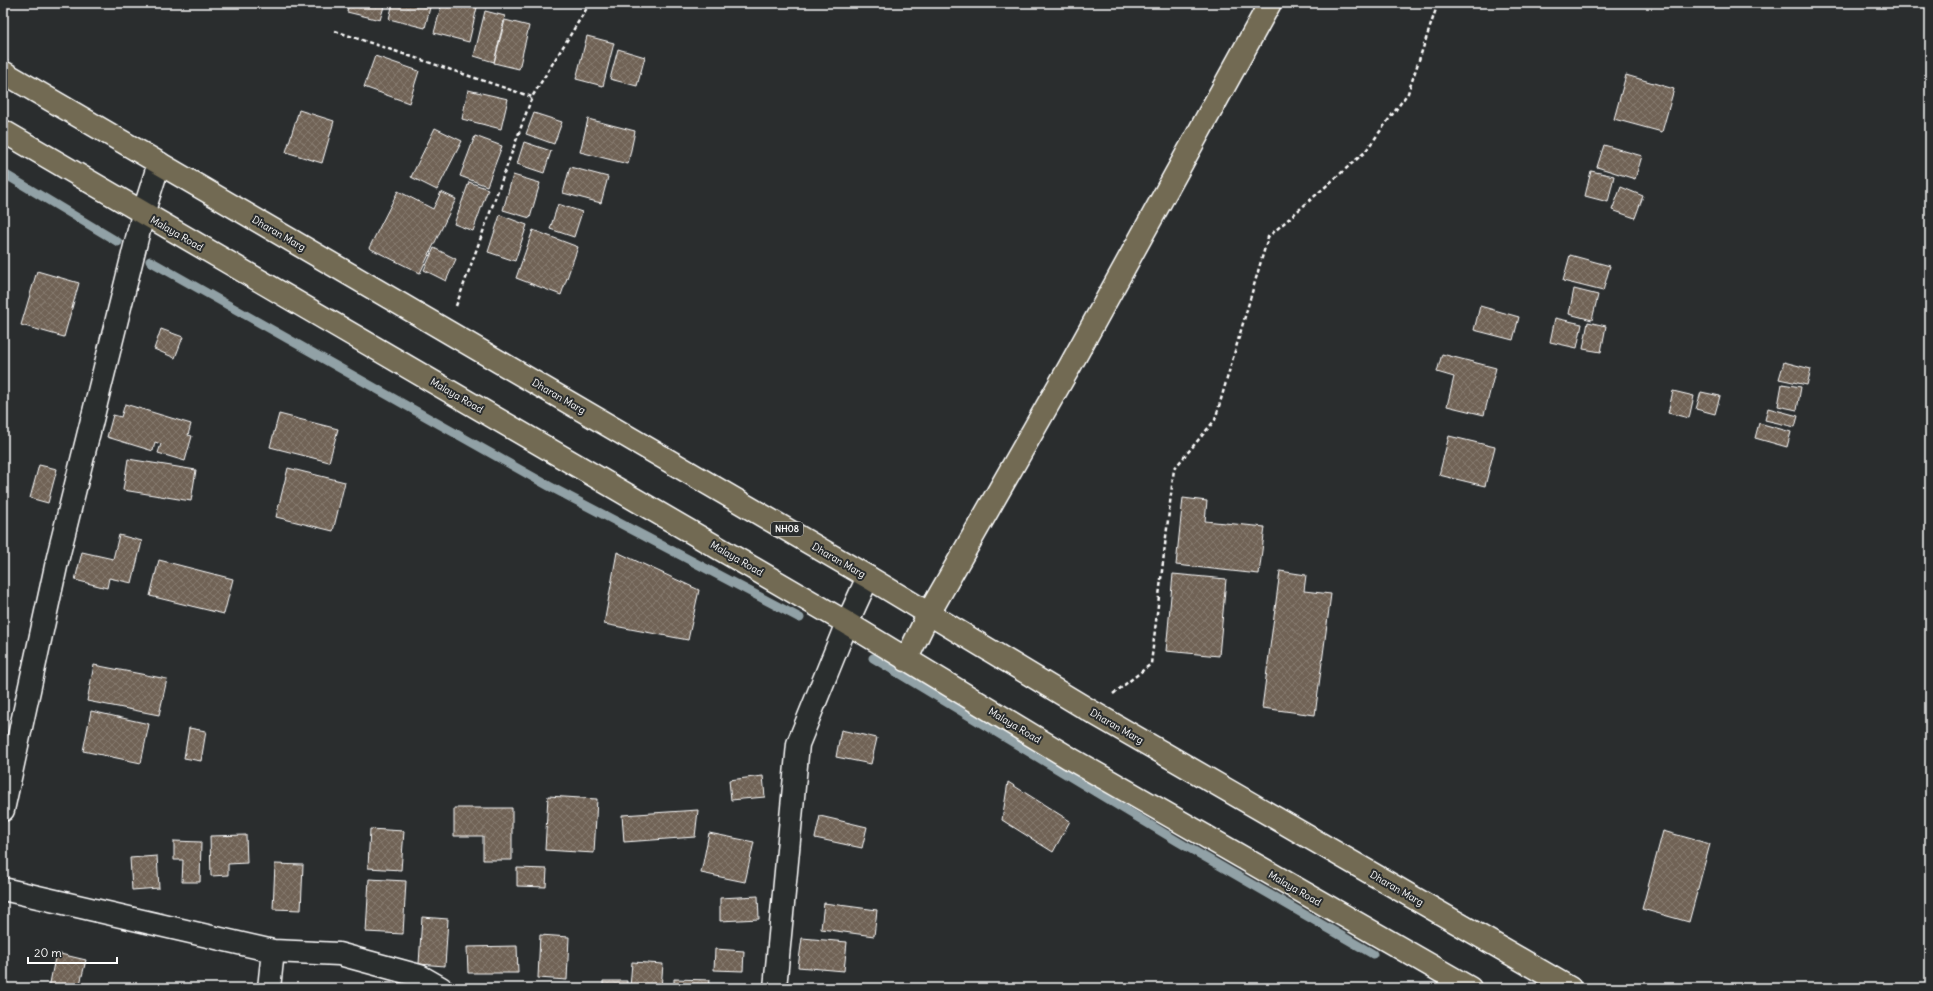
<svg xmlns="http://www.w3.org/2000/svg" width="1933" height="991" viewBox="0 0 1933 991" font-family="Delius,sans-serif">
<defs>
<pattern id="building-cross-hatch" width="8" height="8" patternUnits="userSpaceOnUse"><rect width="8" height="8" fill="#6f6255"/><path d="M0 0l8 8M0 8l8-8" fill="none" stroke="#857a6e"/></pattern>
</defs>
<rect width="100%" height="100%" fill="#2a2d2e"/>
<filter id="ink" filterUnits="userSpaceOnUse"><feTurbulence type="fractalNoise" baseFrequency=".025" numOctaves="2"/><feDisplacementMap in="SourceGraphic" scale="8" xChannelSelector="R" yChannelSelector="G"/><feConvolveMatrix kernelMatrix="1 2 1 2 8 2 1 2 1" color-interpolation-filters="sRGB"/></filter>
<g filter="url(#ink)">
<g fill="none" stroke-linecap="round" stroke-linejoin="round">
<!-- stream -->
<path stroke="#91a1a6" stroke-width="9" d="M3,173L118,242
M150,261L549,486L800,618
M873,658L1177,841L1373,954"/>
</g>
<!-- building -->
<path fill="url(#building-cross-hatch)" stroke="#fff" d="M349,3H385L380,20L347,12Z
M393,3H431L425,28L389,19Z
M442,3H478L469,42L434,33Z
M485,11L505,16L494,62L474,56Z
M505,20L529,26L519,69L494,63Z
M587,36L614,43L603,86L576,79Z
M618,49L645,57L637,86L610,79Z
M375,56L419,71L409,103L364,87Z
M1626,75L1674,89L1662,132L1614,119Z
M468,90L508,99L501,129L462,119Z
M299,110L334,121L322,163L286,152Z
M534,113L562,122L554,144L526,134Z
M588,119L635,131L628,164L580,152Z
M435,128L462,141L437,190L411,177Z
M475,136L502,146L487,186L460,176Z
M524,142L551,151L544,173L517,164Z
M1604,145L1642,156L1635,179L1597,167Z
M570,167L608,177L601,203L563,193Z
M1591,171L1614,176L1608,202L1585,196Z
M513,175L540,183L530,218L503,210Z
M469,182L488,189L473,231L454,224Z
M1621,187L1643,196L1635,218L1612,210Z
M398,191L433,209L441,192L456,199L420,273L369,248Z
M558,204L582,212L574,237L550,229Z
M500,215L527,225L515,261L488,252Z
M533,230L578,247L561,295L516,278Z
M434,248L456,259L446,281L424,270Z
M1570,255L1610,266L1603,291L1563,281Z
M37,271L79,283L64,337L21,325Z
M1574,289L1598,295L1592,320L1569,314Z
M1480,306L1519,317L1513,340L1474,330Z
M1555,318L1582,324L1577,348L1550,342Z
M1588,322L1606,326L1601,352L1583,349Z
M161,329L183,337L175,358L154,349Z
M1442,354L1496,368L1484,415L1447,406L1454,377L1437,372Z
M1784,362L1811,369L1807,385L1779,379Z
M1782,384L1801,387L1797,410L1778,406Z
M1673,391L1694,396L1689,418L1668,413Z
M1701,392L1720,396L1715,414L1696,409Z
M125,404L191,424L188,435L192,436L185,461L158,453L161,444L155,442L153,451L107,437L113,415L121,417Z
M1768,408L1798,416L1795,427L1765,420Z
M279,414L338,429L329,462L270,447Z
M1759,423L1791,432L1787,447L1755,438Z
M1449,436L1495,447L1485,486L1439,475Z
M128,459L196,470L191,501L123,490Z
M39,465L57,469L48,503L30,498Z
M288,468L345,482L333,531L276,517Z
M1183,498L1207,501L1205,521L1265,527L1259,574L1176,565Z
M119,535L142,541L132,583L109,578L107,588L75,580L82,552L113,559Z
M617,552L699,590L688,640L604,624Z
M159,560L233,579L224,614L150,596Z
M1280,571L1306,575L1304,591L1331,594L1315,715L1262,708Z
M1173,574L1226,579L1219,656L1166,651Z
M94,665L167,679L159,715L87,701Z
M91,711L149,724L141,763L83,751Z
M189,728L206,731L201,761L184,758Z
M841,730L877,738L871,764L836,757Z
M763,776L765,797L731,800L729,780Z
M1008,782L1070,821L1053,852L1002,820Z
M548,796L597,799L594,853L545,850Z
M454,808H512V860H483V836H454Z
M698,810L695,837L624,842L622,815Z
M820,816L867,827L862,848L815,838Z
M370,829L404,831L401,870L368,868Z
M1663,831L1710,844L1689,922L1642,909Z
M709,833L754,842L745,882L701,873Z
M246,835L247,863L228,864V875L211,876L210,836Z
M174,841L201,842L200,882H182L183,860H174Z
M157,856L159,888L132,890L130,858Z
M275,864L303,865L301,910L273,909Z
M517,868L547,869L546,887L517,886Z
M369,879L406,881L403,934L366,932Z
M758,896L759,919L720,921V898Z
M824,903L877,910L874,936L821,929Z
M422,917L448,919L445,966L419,964Z
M540,935L569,937L567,980L538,978Z
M802,938L847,942L844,971L798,967Z
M517,946L518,973H468L467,947Z
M715,949L744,951L743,971L714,970Z
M56,953L86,960L79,988H49Z
M632,962L663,964L661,988H630Z
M674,979L710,980L709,988H674Z
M603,981H627V988H603Z"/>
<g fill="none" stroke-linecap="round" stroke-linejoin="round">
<!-- minor casing -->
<g stroke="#fff" stroke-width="25">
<path id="minor" d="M3,810L58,557L143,214L159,163
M3,889L273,951
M269,988L273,951L339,954L420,976L441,988
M775,988L798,744L847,623L868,577"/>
</g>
<!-- primary casing -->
<g stroke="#fff" stroke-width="25">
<path id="primary" d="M3,72L868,577L1092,712L1570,988
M3,131L847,623L1071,759L1470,988
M906,660L928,615L1070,366L1270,3"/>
</g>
<!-- path -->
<path stroke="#fff" stroke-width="2.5" stroke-dasharray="4 3" stroke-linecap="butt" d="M335,31L532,97
M456,306L532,97L590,3
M1113,694L1151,664L1174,469L1215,420L1268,237L1365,152L1408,93L1438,3"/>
<!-- minor -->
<use href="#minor" stroke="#2a2d2e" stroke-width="22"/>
<!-- primary -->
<use href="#primary" stroke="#726b52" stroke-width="22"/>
</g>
</g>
<g text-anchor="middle" stroke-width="4" stroke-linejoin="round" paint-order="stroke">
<!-- shield labels -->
<rect fill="#2a2d2e" stroke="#bfc0c0" stroke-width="1" x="771" y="522" width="32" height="14" rx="3"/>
<g font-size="9" font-weight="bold" fill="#fff">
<text x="787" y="532">NH08</text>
</g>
<!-- street labels -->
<g font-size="10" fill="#fff" stroke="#2a2d2e">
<text transform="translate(177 233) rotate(30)" y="4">Malaya Road</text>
<text transform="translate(279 233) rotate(30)" y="4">Dharan Marg</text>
<text transform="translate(457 395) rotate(30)" y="4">Malaya Road</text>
<text transform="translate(559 396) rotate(30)" y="4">Dharan Marg</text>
<text transform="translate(737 558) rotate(30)" y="4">Malaya Road</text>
<text transform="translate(839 560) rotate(30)" y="4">Dharan Marg</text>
<text transform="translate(1015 725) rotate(31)" y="4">Malaya Road</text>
<text transform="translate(1117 726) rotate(30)" y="4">Dharan Marg</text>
<text transform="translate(1295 888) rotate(30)" y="4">Malaya Road</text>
<text transform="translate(1397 888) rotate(30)" y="4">Dharan Marg</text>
</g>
</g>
<!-- margin -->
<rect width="1933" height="991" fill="none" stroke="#2a2d2e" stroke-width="16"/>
<rect x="8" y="8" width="1917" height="975" fill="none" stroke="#fff" stroke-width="1.5" filter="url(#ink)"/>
<!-- scale -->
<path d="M28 957v6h89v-6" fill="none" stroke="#ffffff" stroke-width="2"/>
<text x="34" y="957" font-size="12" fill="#ffffff" stroke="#2a2d2e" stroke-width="3" paint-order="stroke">20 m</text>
</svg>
